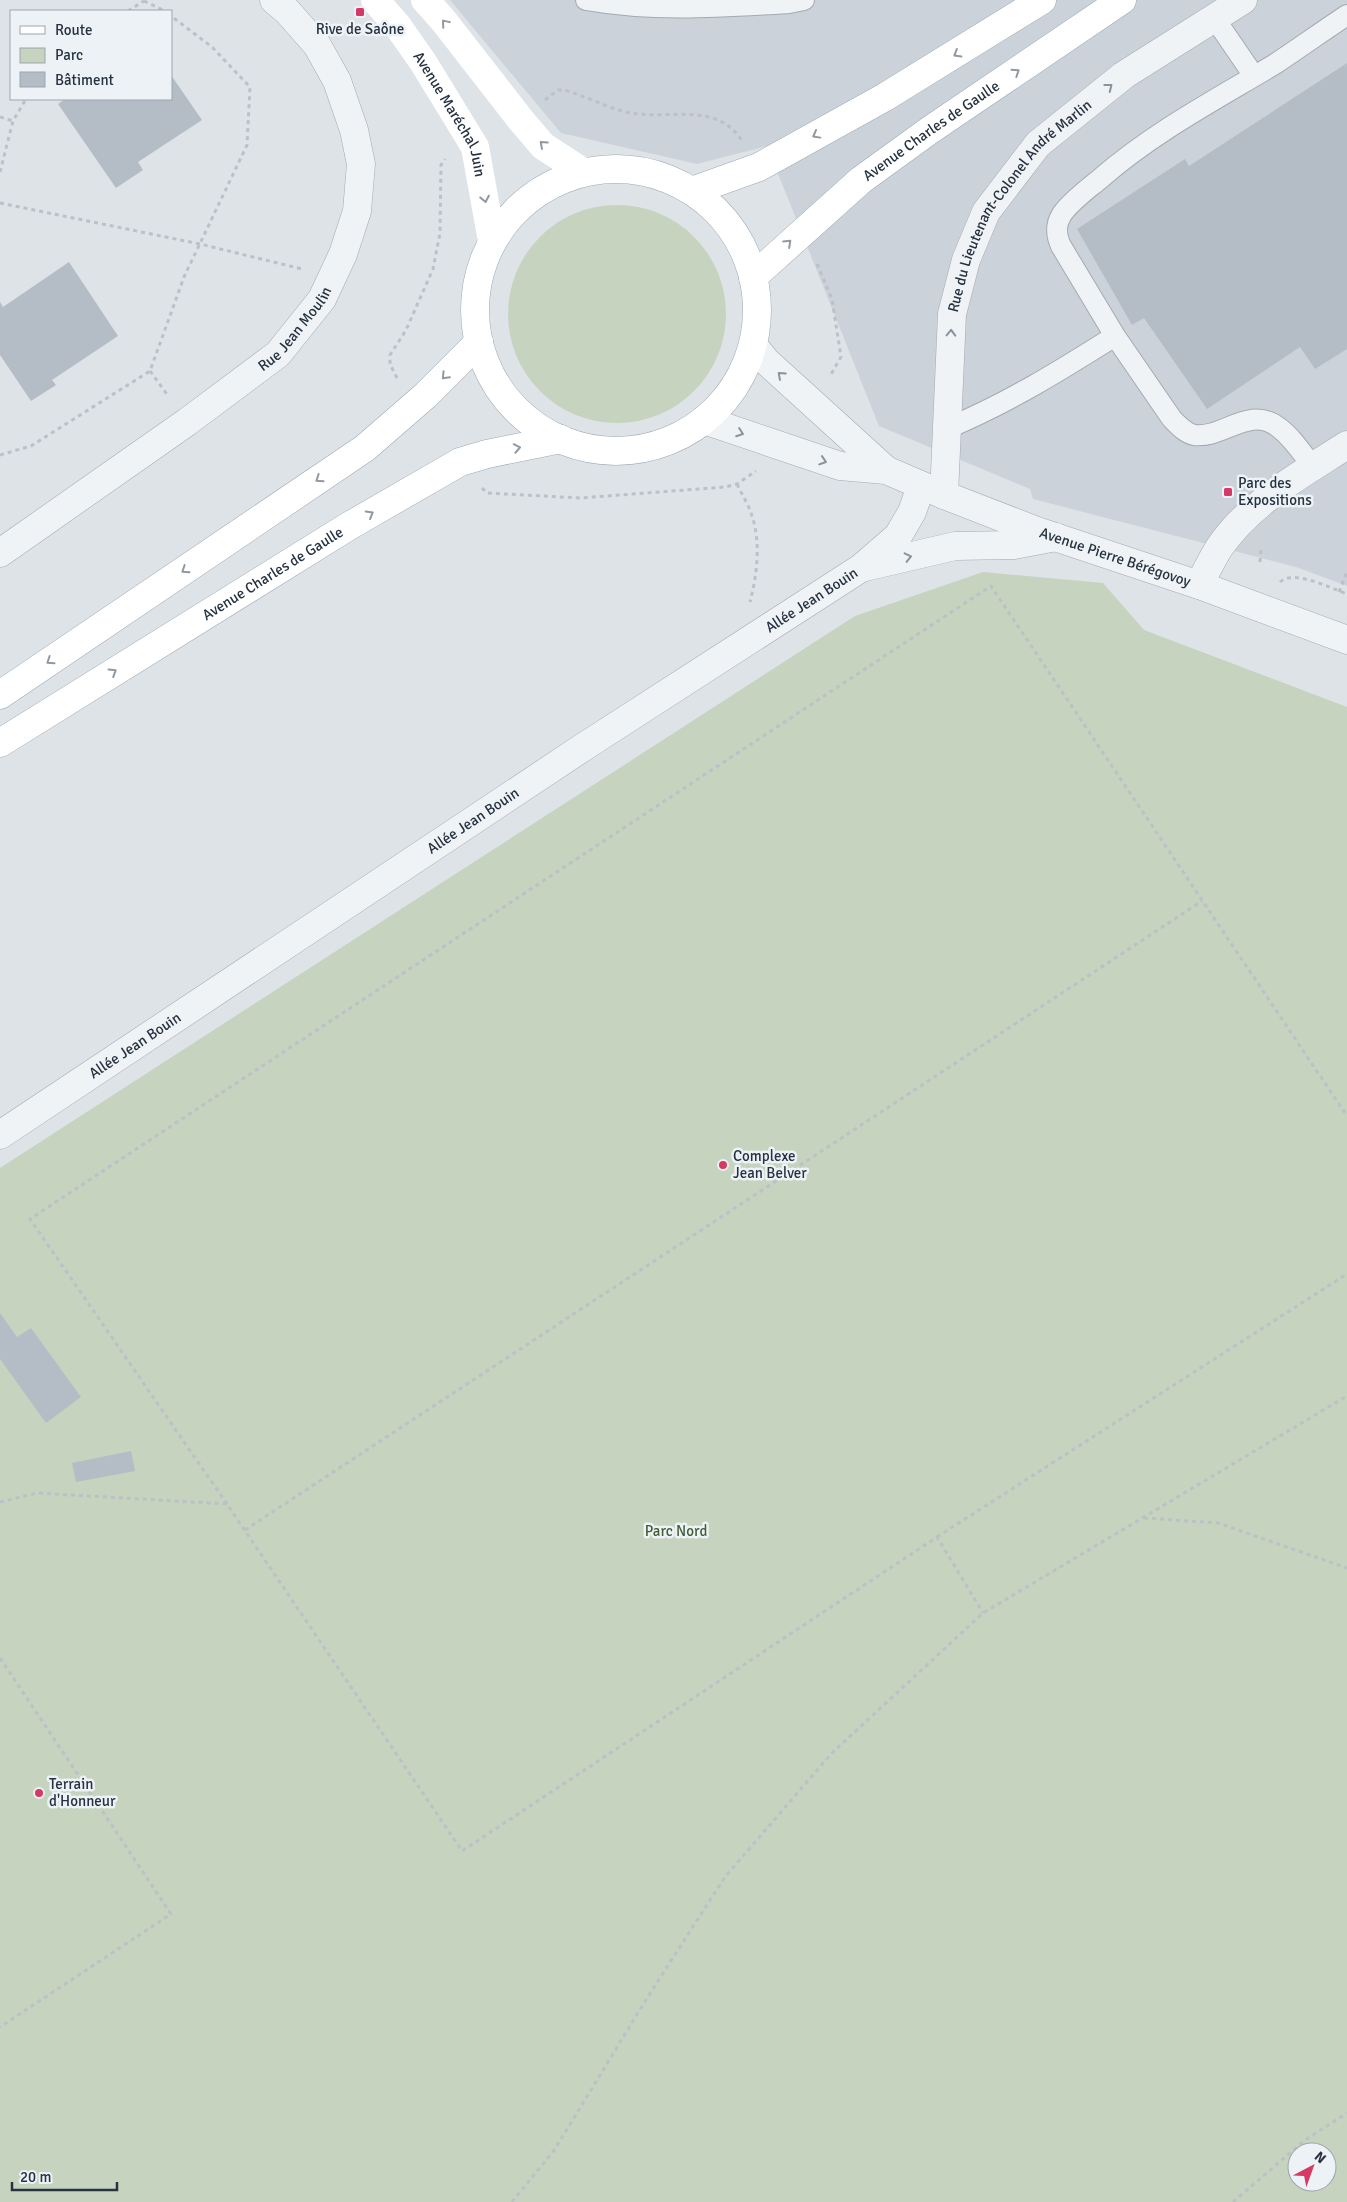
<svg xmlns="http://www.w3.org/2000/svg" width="1347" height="2202" viewBox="0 0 1347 2202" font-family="Signika,sans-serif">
<rect width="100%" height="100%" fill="#dee3e8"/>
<!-- built -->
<path fill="#cbd2da" d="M450,0H1347V586L1296,567L1033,499L1030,489L879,426L767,146L697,164L561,133Z"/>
<!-- green -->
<path fill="#c6d3be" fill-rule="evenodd" d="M508 314a109 109 0 1 1 218 0a109 109 0 1 1-218 0Z
M983,572L1103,583L1144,630L1347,707V2202H0V1168L855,616ZM1297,2152H1327V2182H1297Z"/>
<!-- building -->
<path fill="#b4bdc5" d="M1347,63V349L1315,369L1300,347L1207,409L1144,318L1132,325L1077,229L1185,159L1189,166Z
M171,75L202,120L138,162L143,170L116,188L58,104L65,99H171Z
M69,262L118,336L52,380L56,385L31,401L0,355V302L3,307Z
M0,1313L17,1337L31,1328L81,1397L46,1423L0,1359Z
M131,1451L135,1471L76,1482L72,1463Z"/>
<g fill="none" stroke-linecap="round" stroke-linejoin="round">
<!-- lane casing -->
<g stroke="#a3aab2" stroke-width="22">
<path id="lane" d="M586,0C653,12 721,7 789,3L804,0
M1215,19L1254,76
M1115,336L1061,246C1056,235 1055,225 1062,214C1072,200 1088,189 1101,178C1154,132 1215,100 1275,64C1299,48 1323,31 1347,15
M948,428C1008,403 1061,370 1115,336L1172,419C1178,425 1185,433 1194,435C1223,439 1249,405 1278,427C1292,437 1302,453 1313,467"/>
</g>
<!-- street casing -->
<g stroke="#a3aab2" stroke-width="29">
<g id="street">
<path d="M753,345L766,361L886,470"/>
<path id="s1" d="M704,420L840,466L886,470L944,495L1037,531L1199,585L1347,640"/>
<path id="s2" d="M944,495L952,314L966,260L986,212L1038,144L1124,75L1243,0"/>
<path id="s3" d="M0,553L187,422L278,354L322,299L343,254L357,211L361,164L354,130L337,81L317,45L287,11L274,0"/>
<path d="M865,567L955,546L1014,545L1056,537"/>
<path d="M1199,585C1206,572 1212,559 1219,548C1250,502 1302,474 1347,445"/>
<path id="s4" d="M0,1135L582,748L861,568L898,536L912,512L921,486"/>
</g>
</g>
<!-- primary casing -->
<g stroke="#9ca9b5" stroke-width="29">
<g id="primary">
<circle cx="616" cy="310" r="141"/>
<path d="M692,191L759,167L885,97L1042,0"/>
<path id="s6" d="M753,277L861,180L930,130L1122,0"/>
<path d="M0,695L365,448L426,395L479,342"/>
<path id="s7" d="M0,743L349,526L460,462L487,454L561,439"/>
</g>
</g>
<!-- path -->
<path stroke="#bbc1c7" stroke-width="3" stroke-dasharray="4 4" stroke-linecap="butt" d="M144,1L165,11
M128,11L144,1
M545,100L558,90H564C586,96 607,108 630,113C670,120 717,101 742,141
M0,117L13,121
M0,172L13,121L26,99
M0,203L200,244L302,269
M817,264L832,299L841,357L830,376
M150,371L169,397
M397,378L390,364V355L406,330L433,269L440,233L441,165L445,159
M0,455L31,446L150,371L184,277L247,145L250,87L212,47L171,16
M737,484C742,495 749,505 752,516C761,543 757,575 750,602
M482,488L487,493L580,498L725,487L737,484L756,471
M1260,562L1261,548
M1280,582C1294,569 1330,588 1347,594
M1339,592L1347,572
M0,1502L37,1493L227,1504L462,1851L937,1537L983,1613
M227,1504L30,1219L991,586L1347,1116
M1144,1518L1218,1523L1347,1568
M245,1530L1202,901
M937,1537L1347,1274
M0,1658L171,1914L0,2027
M512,2202L555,2149L647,1998L725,1877L831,1754L983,1613L1347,1396
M1233,2202L1305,2140L1347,2113"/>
<!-- lane -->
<use href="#lane" stroke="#f0f3f6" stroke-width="20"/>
<!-- street -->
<use href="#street" stroke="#f0f3f6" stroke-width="28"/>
<!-- secondary -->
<g stroke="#fff" stroke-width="28">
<path id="s5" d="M375,0L397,25L423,62L475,147L492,241"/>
<path d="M425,0L443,20L520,119L543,146L583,172"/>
</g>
<!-- primary -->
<use href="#primary" stroke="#fff" stroke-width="28"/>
</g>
<!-- one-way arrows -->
<defs><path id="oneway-chevron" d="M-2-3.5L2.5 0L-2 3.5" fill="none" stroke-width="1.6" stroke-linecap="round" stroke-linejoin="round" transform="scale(1.25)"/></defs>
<g stroke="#9298a0">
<use href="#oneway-chevron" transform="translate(445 23) rotate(-130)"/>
<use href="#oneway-chevron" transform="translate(957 54) rotate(149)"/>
<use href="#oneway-chevron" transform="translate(1016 72) rotate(-34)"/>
<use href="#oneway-chevron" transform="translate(816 135) rotate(151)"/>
<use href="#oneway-chevron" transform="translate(543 144) rotate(-138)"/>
<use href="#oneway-chevron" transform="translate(485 199) rotate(79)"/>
<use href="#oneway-chevron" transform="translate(788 243) rotate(-43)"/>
<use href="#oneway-chevron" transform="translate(445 376) rotate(134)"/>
<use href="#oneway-chevron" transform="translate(517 448) rotate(-11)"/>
<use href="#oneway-chevron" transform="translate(319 479) rotate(146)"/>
<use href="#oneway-chevron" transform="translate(370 514) rotate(-30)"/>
<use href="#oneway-chevron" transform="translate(185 570) rotate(146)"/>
<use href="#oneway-chevron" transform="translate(50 661) rotate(146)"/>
<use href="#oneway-chevron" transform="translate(113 672) rotate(-32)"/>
</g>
<g stroke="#8b929b">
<use href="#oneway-chevron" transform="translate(1109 87) rotate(-38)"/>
<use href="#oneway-chevron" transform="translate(951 333) rotate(-88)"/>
<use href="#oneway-chevron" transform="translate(781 375) rotate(-138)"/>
<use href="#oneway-chevron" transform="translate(740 433) rotate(20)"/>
<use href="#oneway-chevron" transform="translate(823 461) rotate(18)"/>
<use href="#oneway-chevron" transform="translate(908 557) rotate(-13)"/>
</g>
<!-- markers -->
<g fill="#d63a64" stroke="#edf2f6" stroke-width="2">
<rect x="355" y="7" width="10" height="10" rx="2.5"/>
<rect x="1223" y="487" width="10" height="10" rx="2.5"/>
<circle cx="723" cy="1165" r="5"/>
<circle cx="39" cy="1793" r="5"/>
</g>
<g text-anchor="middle" stroke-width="5" stroke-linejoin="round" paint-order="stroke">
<!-- poi labels -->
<g font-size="15" fill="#263240" stroke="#edf2f6" text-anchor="start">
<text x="360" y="34" text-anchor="middle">Rive de Saône</text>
<text x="1238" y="488">Parc des<tspan x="1238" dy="17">Expositions</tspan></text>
<text x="733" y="1161">Complexe<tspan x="733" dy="17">Jean Belver</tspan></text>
<text x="49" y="1789">Terrain<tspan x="49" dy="17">d'Honneur</tspan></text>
</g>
<!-- street labels -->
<g font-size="15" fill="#263240" stroke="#edf2f6">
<text dy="5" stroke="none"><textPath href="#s5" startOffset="138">Avenue Maréchal Juin</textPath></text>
<text dy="5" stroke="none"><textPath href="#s6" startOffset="231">Avenue Charles de Gaulle</textPath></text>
<text dy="5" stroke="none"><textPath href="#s2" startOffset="312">Rue du Lieutenant-Colonel André Marlin</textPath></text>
<text dy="5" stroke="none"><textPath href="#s3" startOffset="372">Rue Jean Moulin</textPath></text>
<text dy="5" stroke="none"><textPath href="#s1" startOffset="435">Avenue Pierre Bérégovoy</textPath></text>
<text dy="5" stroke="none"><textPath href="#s7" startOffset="321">Avenue Charles de Gaulle</textPath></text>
<text dy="5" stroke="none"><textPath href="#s4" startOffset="972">Allée Jean Bouin</textPath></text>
<text dy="5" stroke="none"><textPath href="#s4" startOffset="568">Allée Jean Bouin</textPath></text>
<text dy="5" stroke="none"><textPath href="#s4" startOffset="162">Allée Jean Bouin</textPath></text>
</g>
<!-- park labels -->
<g font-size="15" fill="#3f5c32" stroke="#edf2f6">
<text x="676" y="1536">Parc Nord</text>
</g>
</g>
<!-- legend -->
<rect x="10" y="10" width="162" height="90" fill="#edf2f6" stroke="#9da5ad"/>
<rect x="20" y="26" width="25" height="8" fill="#ffffff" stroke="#9da5ad"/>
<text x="55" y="35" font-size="15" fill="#263240">Route</text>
<rect x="20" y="48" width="25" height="15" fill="#c6d3be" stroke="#9da5ad"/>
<text x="55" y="60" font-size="15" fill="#263240">Parc</text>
<rect x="20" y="72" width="25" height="15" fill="#b4bdc5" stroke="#9da5ad"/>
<text x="55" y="85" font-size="15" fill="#263240">Bâtiment</text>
<!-- north arrow -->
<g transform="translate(1312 2167) rotate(41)"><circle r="24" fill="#edf2f6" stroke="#9da5ad"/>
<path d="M0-4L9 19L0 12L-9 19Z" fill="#d63a64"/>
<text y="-8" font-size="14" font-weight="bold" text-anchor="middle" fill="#263240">N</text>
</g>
<!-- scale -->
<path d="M12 2182v8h105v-8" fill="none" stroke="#263240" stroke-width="2.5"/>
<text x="20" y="2182" font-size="15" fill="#263240" stroke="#edf2f6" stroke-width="4" paint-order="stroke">20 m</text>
</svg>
